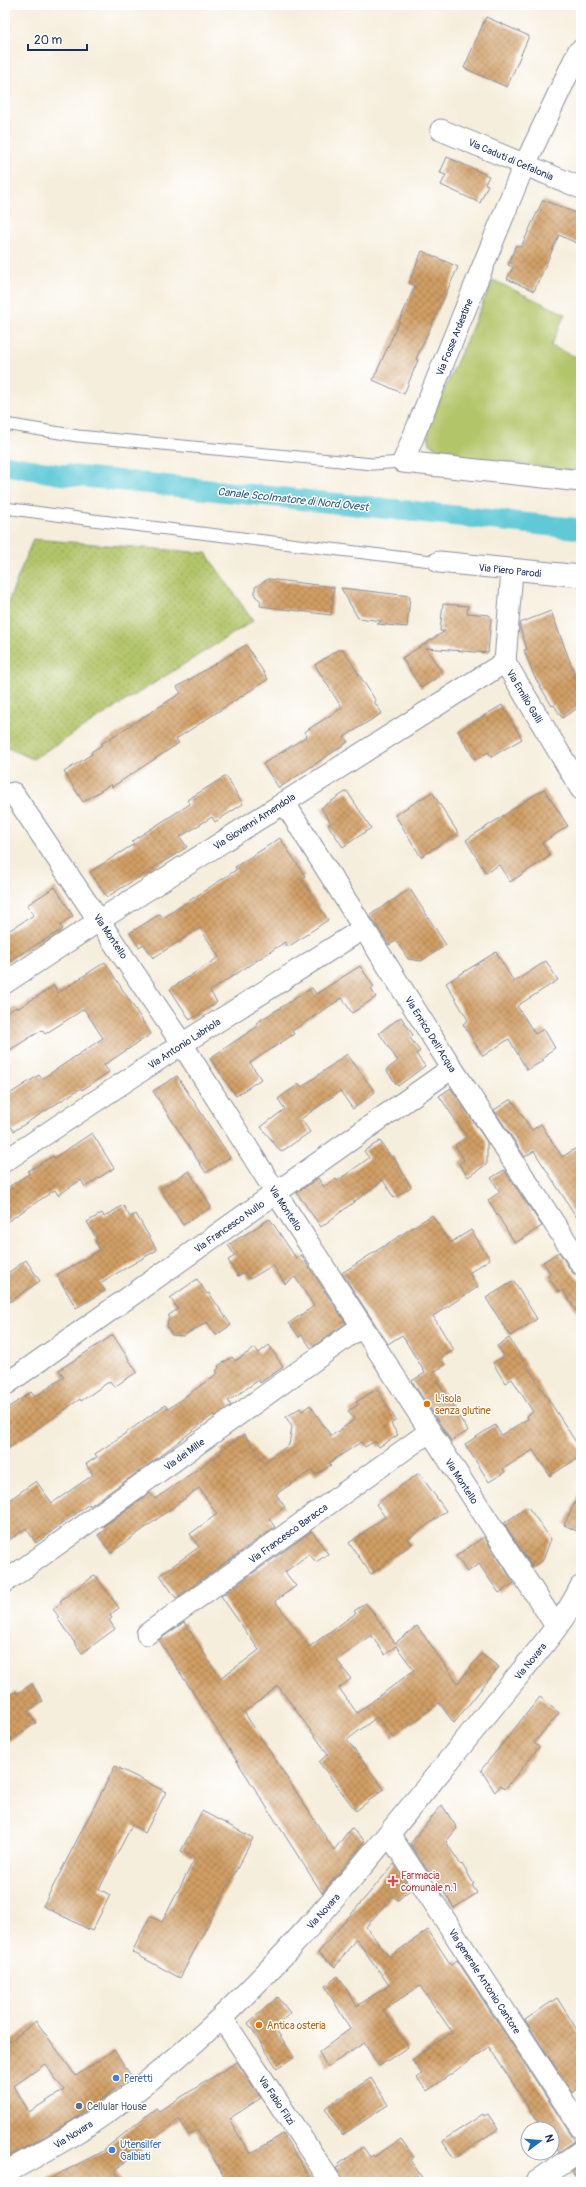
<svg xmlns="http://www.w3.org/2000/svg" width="586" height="2187" viewBox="0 0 586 2187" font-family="Pangolin,sans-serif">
<defs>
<pattern id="park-dots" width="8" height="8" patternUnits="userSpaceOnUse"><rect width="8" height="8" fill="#b3c569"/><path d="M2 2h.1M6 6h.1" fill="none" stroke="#91a05a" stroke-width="1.8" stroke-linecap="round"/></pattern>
<pattern id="building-cross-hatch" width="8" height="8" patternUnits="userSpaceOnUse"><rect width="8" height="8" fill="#d19f65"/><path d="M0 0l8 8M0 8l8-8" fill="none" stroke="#a98256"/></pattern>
</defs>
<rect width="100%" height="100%" fill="#fff"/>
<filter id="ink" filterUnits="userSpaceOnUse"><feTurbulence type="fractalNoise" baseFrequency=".025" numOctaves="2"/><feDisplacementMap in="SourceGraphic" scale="8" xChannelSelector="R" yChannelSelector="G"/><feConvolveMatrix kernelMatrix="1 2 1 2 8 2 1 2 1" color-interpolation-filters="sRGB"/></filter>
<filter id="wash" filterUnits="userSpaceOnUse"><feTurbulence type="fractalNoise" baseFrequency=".012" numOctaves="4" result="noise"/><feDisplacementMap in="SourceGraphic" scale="16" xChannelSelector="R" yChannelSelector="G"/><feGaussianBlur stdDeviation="0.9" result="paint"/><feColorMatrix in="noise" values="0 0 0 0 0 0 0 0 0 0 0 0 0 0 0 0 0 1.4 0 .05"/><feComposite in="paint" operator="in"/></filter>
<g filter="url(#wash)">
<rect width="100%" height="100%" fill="#f6eedc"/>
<!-- grass -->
<path fill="#b3c569" stroke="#677a64" d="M493,280L565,314L551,346L581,359V472L448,455L430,444L427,429Z"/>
<!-- park -->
<path fill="url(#park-dots)" stroke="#677a64" d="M33,539L206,553L253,621L33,759L5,747V610Z"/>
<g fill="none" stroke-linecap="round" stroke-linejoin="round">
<!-- canal -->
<path stroke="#5ec9d7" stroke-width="21" d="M5,465L57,474L581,529"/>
</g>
<g id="blocks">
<!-- building -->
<path fill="url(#building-cross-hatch)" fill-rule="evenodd" d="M486,17L529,36L507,87L464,68Z
M447,157L489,176L485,184L488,185L480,203L441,185L446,175L440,173Z
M543,200L581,215V245L559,235L534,291L507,279L513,267L508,265L516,245L521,247Z
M422,251L458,267L416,359L418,360L404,394L373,380L415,286L409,283Z
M268,579L334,587L331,615L260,606L261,601L255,596V587Z
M341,588L410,596L407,627L377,624L382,621L358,618Z
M443,604L468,606L467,613L489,615L491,618L488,653L426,648L443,674L421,688L402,658L445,631H440Z
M551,611L581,691V706L562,718L554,705L552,706L534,676L524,650L527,649L520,628V623Z
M246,645L268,679L176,739L179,743L112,787L111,784L83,802L64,772L92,754L91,752L102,745L101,744L181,693L177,687Z
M337,650H343L376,701L374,702L382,713L344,737L348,742L279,788L263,764L307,736L304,732L342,708L315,665Z
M502,705L522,739L491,757L488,752L475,760L458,731Z
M226,776L243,804L215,822L212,817L180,837L187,847L107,897L90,872L134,844L132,841L190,804L187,800Z
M544,789L568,826L542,843L550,856L510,882L499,865L486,873L466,840Z
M347,791L371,828L343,847L328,825L331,823L321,808Z
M432,792L458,833L421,857L395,815Z
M280,838L305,876L301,879L328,920L288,947L285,942L210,991L217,1002L190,1020L170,989L219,957L200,928L153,958L144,944L139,947L130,933L160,914L163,918L236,870L235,867Z
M55,887L73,916L60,925L63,929L5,963V933L34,915L27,905Z
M410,889L446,945L421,961L408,959L396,941L389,945L370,915Z
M496,952L514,982L546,961L558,980L517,1006L535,1034L544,1029L555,1048L546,1054L547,1056L543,1058V1061L527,1070L509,1039L483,1056L463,1024L468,1020L446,983Z
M105,962L151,1034L104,1065L109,1072L82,1090L81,1088L14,1131L5,1117V1097L39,1075L42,1079L103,1038L84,1009L45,1034L42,1030L5,1053V1014L16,1007L17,1009L54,986L58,993Z
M360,966L374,987L371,989L376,997L352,1013L342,998L292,1031L294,1034L250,1063L261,1079L236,1096L210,1058L258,1026L256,1023L312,988L316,994Z
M401,1017L413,1035L410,1038L420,1051L416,1054L425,1066L398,1086L386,1070L398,1061L379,1033Z
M347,1054L375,1092L353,1109L340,1091L301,1119L310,1132L281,1152L261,1127L285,1109L278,1099L299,1084L302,1087Z
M177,1076L230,1157L206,1173L153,1091Z
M451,1088L487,1142V1164L468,1177L459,1164L464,1160L455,1145L467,1137L439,1096Z
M511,1099L532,1130L541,1124L562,1157L581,1145V1224L534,1151L525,1157L494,1110Z
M92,1133L114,1168L85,1187L81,1180L58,1195L55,1190L5,1223V1189L29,1174L28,1171L53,1156L54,1158Z
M380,1141L391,1157L393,1156L411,1187L394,1198L383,1180L321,1227L297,1193L318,1178L324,1187L336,1179L337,1181L369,1158L364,1151Z
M504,1170L542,1226L515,1243L488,1200L500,1192L491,1178Z
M189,1171L211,1207L183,1225L160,1189Z
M123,1205L130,1217L136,1214L157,1250L100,1283L105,1291L76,1308L57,1275L100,1250L95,1241L97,1239L87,1222L102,1213L104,1217Z
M432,1215L450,1243L471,1230L490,1259L469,1273L478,1287L433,1316L454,1350L441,1358L445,1365L432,1373L468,1431L451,1441L412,1381L425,1373L402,1335L388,1344L342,1273Z
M270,1219L296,1258L301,1255L346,1323L311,1348L302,1335L299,1337L289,1323L314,1306L295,1277L285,1284L273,1265L250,1279L245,1272L238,1276L228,1260L235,1256L228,1245Z
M559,1252L571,1271L581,1281V1319L563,1290L559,1292L548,1276L551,1274L543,1262Z
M26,1260L40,1281L5,1305V1275Z
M197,1279L207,1294L209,1293L231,1325L216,1335L207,1322L183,1336L172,1335L167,1326L169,1315L178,1309L170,1298Z
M514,1281L537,1319L510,1336L486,1298Z
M113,1335L137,1372L114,1387L110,1381L81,1401L80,1399L5,1451V1410L31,1392L35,1397L64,1377L59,1370Z
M509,1338L581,1450V1456L550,1476L533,1450L503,1469L505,1472L489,1482L465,1444L495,1425L501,1435L528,1419L527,1416L533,1412L512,1379L505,1383L493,1363L504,1356L497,1346Z
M269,1345L283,1367L260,1383L259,1380L228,1401L231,1405L216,1416L214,1414L156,1459L90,1506L89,1504L64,1522L36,1543L26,1528L5,1543V1503L36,1481L52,1503L93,1475L86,1464L97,1457L95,1454L113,1442L165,1405L168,1409L218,1373L216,1371L219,1368L218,1366L232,1357L235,1361L255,1348L259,1353Z
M377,1389L396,1420L391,1424L398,1435L379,1447L375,1441L365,1447L361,1442L329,1463L331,1465L315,1475L312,1470L276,1494L285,1507L269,1519L275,1527L176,1598L160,1575L199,1547L190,1534L217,1514L199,1488L111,1553L98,1535L107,1529L104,1526L150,1493L155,1499L222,1452L221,1450L244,1434L264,1462L289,1445L292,1427L286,1417L300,1408L302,1411L310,1405L331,1436L354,1420L348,1411L358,1405L356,1402Z
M419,1473L446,1511L408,1539L412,1544L371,1574L349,1543L385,1517L376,1504Z
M581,1490V1533L564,1525Z
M528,1507L551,1539L543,1560L532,1567L504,1523Z
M312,1531L328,1554L316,1562L309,1554L285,1572L296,1586L275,1601L309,1647L356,1613L354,1611L366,1603L395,1643L417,1626L458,1683L481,1654L499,1667L454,1723L439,1703L393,1738L377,1717L347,1740L384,1789L356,1811L319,1762L328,1754L278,1686L244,1712L334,1850L351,1828L365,1841L322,1893L159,1640L184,1622L220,1678L242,1663L259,1650L221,1596ZM371,1635L385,1655L396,1646L414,1670L357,1713L339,1688L351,1679L337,1660Z
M484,1537L514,1583L499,1593L479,1564L467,1572L456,1556Z
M95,1575L119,1608L110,1615L112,1618L109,1620L115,1629L82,1653L57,1618L59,1617L53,1609L62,1603L60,1601Z
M32,1684L43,1701L28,1711L36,1723L5,1744V1698L15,1692L17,1694Z
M540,1697L559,1713L534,1743L539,1747L505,1789L501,1785L495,1792L481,1770Z
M115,1766L166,1792L145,1833L132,1825L99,1889L110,1895L92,1931L43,1906Z
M442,1805L457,1828L446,1842L461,1865L462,1864L474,1884L472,1885L477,1893L454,1908L431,1871L429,1873L410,1844Z
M202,1811L253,1838L180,1978L132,1952L150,1916L162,1922L195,1858L181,1851Z
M394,1864L411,1889L398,1900L392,1896L366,1927L389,1957L428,1930L451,1965L457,1960L575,2141L559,2152L557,2149L552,2152V2129H540L542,2128L489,2047L427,2091L417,2078L422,2074L412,2060L452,2032L420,1986L383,2010L408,2047L379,2066L364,2043L327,2067L319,2052L350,2029L325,1986L338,1976L357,2006L389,1985L356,1939L335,1967L318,1953Z
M278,1997L290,2013L275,2028L294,2057L277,2068L248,2023Z
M557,1998L581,2036V2087L572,2093L525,2020Z
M36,2021L76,2076L114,2050L132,2077L73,2120L5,2159V2045ZM45,2064L64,2090L29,2112L14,2086Z
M237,2062L261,2098L229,2119L250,2154L283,2134L312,2182H227L197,2130L189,2135L179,2119L115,2170L121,2182H44L101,2152L156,2108L159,2111Z
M371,2078L388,2105L342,2135L325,2108Z
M483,2114L484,2116L488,2114L498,2129L454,2158L442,2141Z
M401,2139L414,2157L410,2160L425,2182H343L336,2168L340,2166L339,2164L363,2147L370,2157L373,2155L374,2157Z
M581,2166V2182H579L572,2172Z"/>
</g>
</g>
<g filter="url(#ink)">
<use href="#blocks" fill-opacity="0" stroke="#888e9d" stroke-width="1"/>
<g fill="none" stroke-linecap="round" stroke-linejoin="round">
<!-- lane casing -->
<g stroke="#888e9d" stroke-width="13">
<path id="lane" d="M5,424L78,436L372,464L403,462
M5,508L93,520L439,562"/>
</g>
<!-- street casing -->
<g stroke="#888e9d" stroke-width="23">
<path id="street" d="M581,50L578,52L520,175L403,462L581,481
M441,130L581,188
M439,562L581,576
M512,570L505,662L581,789
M13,793L182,1044L276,1193L556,1626
M284,802L452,1068L581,1264
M5,983L100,920L505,662
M5,1161L182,1044L364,928
M5,1385L452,1068
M5,1582L362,1326
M147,1634L429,1432
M389,1834L581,2128
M222,2018L331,2182
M536,2182L581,2151"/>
</g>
<!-- secondary casing -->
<g stroke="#888e9d" stroke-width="24">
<path id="secondary" d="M5,2173C45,2151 85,2129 122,2101C252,2006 354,1876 455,1753C477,1726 499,1699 521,1672C543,1645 566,1618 581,1587"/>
</g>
<!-- lane -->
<use href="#lane" stroke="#fff" stroke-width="11"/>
<!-- street -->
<use href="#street" stroke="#fff" stroke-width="21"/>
<!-- secondary -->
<use href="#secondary" stroke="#fff" stroke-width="22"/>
</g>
</g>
<!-- markers -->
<g fill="#e8710a" stroke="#fff" stroke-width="1.5">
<circle cx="427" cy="1404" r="4"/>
<circle cx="259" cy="2025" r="4"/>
</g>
<path fill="#e0444e" stroke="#fff" stroke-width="1.5" d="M391 1875h4v4h4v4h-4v4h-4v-4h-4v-4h4z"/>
<g fill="#3f7fe0" stroke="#fff" stroke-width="1.5">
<circle cx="116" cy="2078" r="4"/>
<circle cx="112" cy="2150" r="4"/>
</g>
<circle fill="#5c6f8a" stroke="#fff" stroke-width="1.5" cx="79" cy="2106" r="4"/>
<g text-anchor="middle" stroke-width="3" stroke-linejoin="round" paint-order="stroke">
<!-- street labels -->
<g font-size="10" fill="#1b2f5e" stroke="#fff">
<text transform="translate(511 159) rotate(23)" y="4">Via Caduti di Cefalonia</text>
<text transform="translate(454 337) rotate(-68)" y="4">Via Fosse Ardeatine</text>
<text transform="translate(510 570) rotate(6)" y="4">Via Piero Parodi</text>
<text transform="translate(525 696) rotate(59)" y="4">Via Emilio Galli</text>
<text transform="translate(254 821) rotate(-33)" y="4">Via Giovanni Amendola</text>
<text transform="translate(111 936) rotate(56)" y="4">Via Montello</text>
<text transform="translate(431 1034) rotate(58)" y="4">Via Enrico Dell'Acqua</text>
<text transform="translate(184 1043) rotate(-33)" y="4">Via Antonio Labriola</text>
<text transform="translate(286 1208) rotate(57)" y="4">Via Montello</text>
<text transform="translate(229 1226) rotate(-35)" y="4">Via Francesco Nullo</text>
<text transform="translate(184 1454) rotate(-36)" y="4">Via dei Mille</text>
<text transform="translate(462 1481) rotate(57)" y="4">Via Montello</text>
<text transform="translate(288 1533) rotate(-36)" y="4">Via Francesco Baracca</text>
<text transform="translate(530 1661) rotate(-51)" y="4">Via Novara</text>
<text transform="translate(323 1911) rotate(-48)" y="4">Via Novara</text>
<text transform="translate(485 1981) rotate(57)" y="4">Via generale Antonio Cantore</text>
<text transform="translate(277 2100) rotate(56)" y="4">Via Fabio Filzi</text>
<text transform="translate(73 2134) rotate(-32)" y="4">Via Novara</text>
</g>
<!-- food labels -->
<g font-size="10" fill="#c56008" stroke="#fff" text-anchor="start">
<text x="435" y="1402">L'isola<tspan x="435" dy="12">senza glutine</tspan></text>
<text x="267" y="2029">Antica osteria</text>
</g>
<!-- health labels -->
<g font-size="10" fill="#be3a42" stroke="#fff" text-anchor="start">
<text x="401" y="1879">Farmacia<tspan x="401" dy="12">comunale n.1</tspan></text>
</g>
<!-- shop labels -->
<g font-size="10" fill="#366cbe" stroke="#fff" text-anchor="start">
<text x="124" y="2082">Peretti</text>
<text x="120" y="2148">Utensilfer<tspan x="120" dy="12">Galbiati</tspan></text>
</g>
<!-- service labels -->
<g font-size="10" fill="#4e5e75" stroke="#fff" text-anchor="start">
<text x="87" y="2110">Cellular House</text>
</g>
<!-- water labels -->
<g font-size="11" font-style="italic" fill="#2f5d82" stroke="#fff">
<text transform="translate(293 499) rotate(6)" y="4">Canale Scolmatore di Nord Ovest</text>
</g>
</g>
<!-- margin -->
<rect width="586" height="2187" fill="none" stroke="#fff" stroke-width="20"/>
<!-- north arrow -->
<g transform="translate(540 2141) rotate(74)"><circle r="19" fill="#ffffff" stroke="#a4acbf"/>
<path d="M0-3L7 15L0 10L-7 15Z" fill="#1f6fb2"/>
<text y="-6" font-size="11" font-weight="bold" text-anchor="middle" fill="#1b2f5e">N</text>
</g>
<!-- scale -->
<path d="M28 44v6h59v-6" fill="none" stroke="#1b2f5e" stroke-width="2"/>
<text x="34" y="44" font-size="12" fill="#1b2f5e" stroke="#ffffff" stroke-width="3" paint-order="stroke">20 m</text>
</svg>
